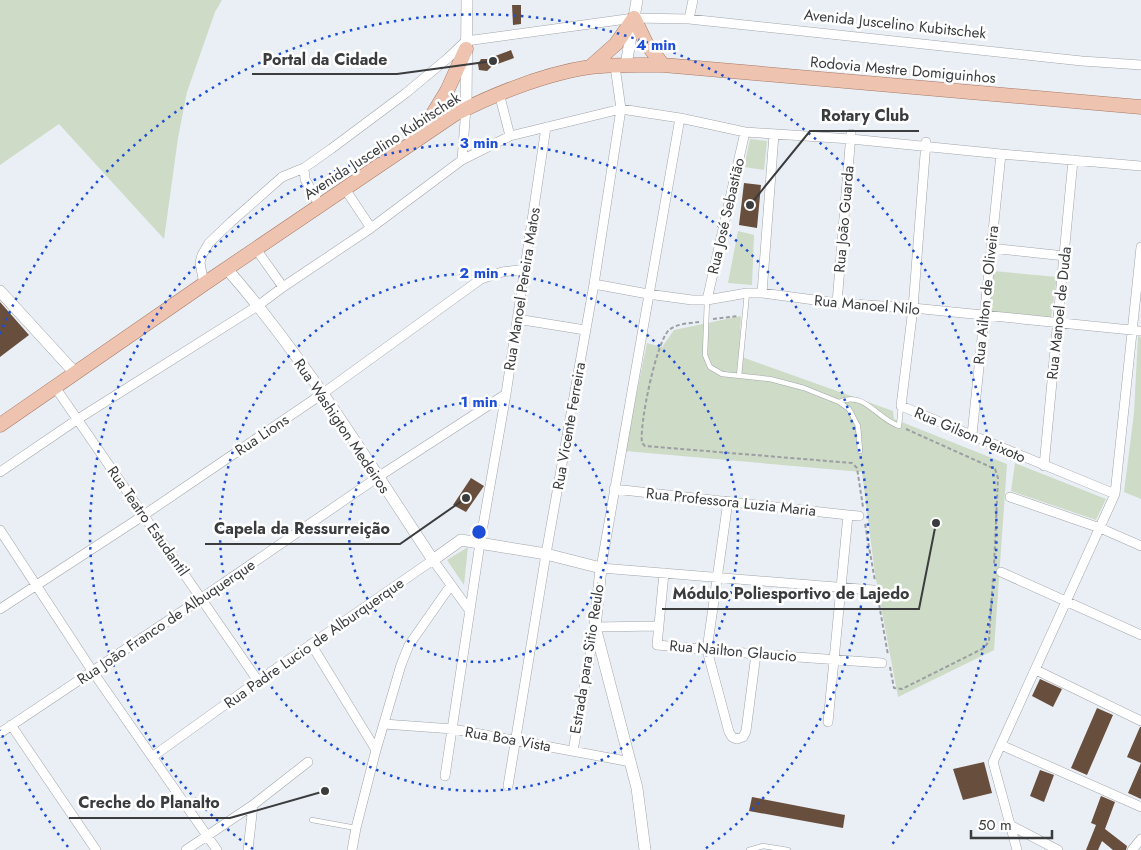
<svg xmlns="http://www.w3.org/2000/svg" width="1141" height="850" viewBox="0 0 1141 850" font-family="Jost,sans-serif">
<rect width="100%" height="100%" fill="#eaeff5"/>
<!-- green -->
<path fill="#cedbc6" d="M0,0H222L215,12L187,92L178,138L164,239L59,124L0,165Z
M750,139L767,141L764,170L744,167Z
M738,231L754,235L752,285L728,283Z
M993,271L1057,277L1051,318L989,312Z
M741,316L739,356L893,411L894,419L1007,464L994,650L898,697L875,574L862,472L625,451L647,343L662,347L674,330Z
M1138,336L1141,337V499L1124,492L1134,413Z
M1015,463L1106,499L1096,520L1011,491Z
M468,547L464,585L447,560Z"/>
<!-- building -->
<path fill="#684e3d" d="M512,5H521V24L513,25Z
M511,50L514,58L492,66L487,71L479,70L478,64L481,59H487Z
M744,183L761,185L757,228L739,225Z
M0,302L29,335L0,357Z
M471,478L484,486L466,512L453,505Z
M1040,679L1062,689L1053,707L1032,696Z
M1097,708L1113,715L1087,775L1071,768Z
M1140,727H1141V799L1128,793L1141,763L1127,757Z
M984,762L992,793L963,800L953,769Z
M1040,770L1054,775L1044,802L1030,796Z
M1101,796L1115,802L1105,829L1127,846L1126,850H1113L1102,841L1098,850H1086L1096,825L1091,823Z
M752,797L845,815L843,828L749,811Z"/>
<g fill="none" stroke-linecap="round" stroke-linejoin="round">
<!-- service casing -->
<g stroke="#a1a5aa" stroke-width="5.5">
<path id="service" d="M707,300L705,355L710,367L722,374L770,379L804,388L839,402L849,409L858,426L860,451
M739,376L747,293
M839,402C864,390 877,419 899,426L901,406
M312,820L356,828
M749,850L763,846L788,850"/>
</g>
<!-- minor casing -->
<g stroke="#a1a5aa" stroke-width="10">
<path id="minor" d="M689,19L693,0
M499,93L510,136
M680,118L601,568L873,590
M926,142L913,308L901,406L1115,494
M462,160L466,108
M304,168L305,179L320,206
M345,189L371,228
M991,248L1065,256
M256,249L283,287
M204,284L200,263L202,255L209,243L231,222L282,177L304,168L331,149L406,93L448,58L466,41L634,18L689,19L1082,61L1141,65
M594,284L648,294L692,300H707L747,293H762L837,303L913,308L1141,331
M762,293L774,134
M707,300L745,132
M837,303L851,134
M517,319L585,330
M55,387L258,681
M972,435L1001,154
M1044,466L1073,160
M0,472L78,419L259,305L283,287L371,228L462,160L510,136L621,109L680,118L745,132L851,139L1001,154L1141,166
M614,489L848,515
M1010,497L1100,528L1141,546
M728,501L707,650L729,732L732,737L737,739L743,737L746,731L756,654
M0,530L93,672L217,850
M1001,572L1141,635
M664,573L657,645L756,654L882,663
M0,609L144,515L322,394L481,279L502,272L525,269
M311,644L376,750
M1036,670L1141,721
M828,722L848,515L859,516
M384,724L453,729L631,762
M11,725L96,850
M0,733L202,598L378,477L506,394
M1001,745L1141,807
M573,751L595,627L659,626
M152,757L258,681L433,560L470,611
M445,776L480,543L506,394L546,127
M508,786L546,554L594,284L621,109L615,66
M1010,825L1058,850
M186,850L253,805L308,762
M248,850L253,805
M352,850L356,828L376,750L401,665L409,645L451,585
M1017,850L993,762L1115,494L1141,247
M1132,850L1141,839"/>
</g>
<!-- tertiary casing -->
<g stroke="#a1a5aa" stroke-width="12">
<path id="tertiary" d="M626,65L637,0
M466,108L467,0
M227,269C304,357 368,462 433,560L461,540L546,554L601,568L595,627L637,788L645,850
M0,291L76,374"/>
</g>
<!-- primary casing -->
<g stroke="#a77a65" stroke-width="15">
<path id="primary" d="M634,18L646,43L663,65
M590,67L616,44L634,18
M422,132L447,91L466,49
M0,425L204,284L455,114C497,93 543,74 590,67C613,64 639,65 663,65L1141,107"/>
</g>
<!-- path -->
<path stroke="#9b9ea3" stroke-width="2" stroke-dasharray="4 2.5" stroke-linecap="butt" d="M713,319L738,316
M699,322C689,323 676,324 669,330C656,342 639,426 642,443L645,446L852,463L857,468L863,507
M906,429L995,469L998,478L994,566
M865,524L875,581
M878,598L888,655
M890,667L894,688L902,689L984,648L989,641L993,578"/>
<!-- service -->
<use href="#service" stroke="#fff" stroke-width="4.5"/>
<!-- minor -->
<use href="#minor" stroke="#fff" stroke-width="9"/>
<!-- tertiary -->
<use href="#tertiary" stroke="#fff" stroke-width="11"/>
<!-- primary -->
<use href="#primary" stroke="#eec3af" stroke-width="14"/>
</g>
<!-- distance rings -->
<g fill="none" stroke="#1d4ed8" stroke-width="2.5" stroke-dasharray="2.5 5">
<circle cx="479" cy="532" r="130"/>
<circle cx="479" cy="532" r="259"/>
<path d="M253 849A389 389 0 1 1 705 849"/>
<path d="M68 847A518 518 0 0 1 0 730M0 334A518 518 0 1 1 890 847"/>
</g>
<g text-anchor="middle" stroke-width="5" stroke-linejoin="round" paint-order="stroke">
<!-- street labels -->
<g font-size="15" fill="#3a3c3e" stroke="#fff">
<text transform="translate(895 24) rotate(6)" y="5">Avenida Juscelino Kubitschek</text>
<text transform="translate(903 70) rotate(5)" y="5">Rodovia Mestre Domiguinhos</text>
<text transform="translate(382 146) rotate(-33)" y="5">Avenida Juscelino Kubitschek</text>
<text transform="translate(726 216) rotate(-77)" y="5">Rua José Sebastião</text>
<text transform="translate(844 219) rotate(-85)" y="5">Rua João Guarda</text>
<text transform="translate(522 289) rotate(-81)" y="5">Rua Manoel Pereira Matos</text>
<text transform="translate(986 295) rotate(-84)" y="5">Rua Ailton de Oliveira</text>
<text transform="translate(867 305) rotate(5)" y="5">Rua Manoel Nilo</text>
<text transform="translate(1059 313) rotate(-84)" y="5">Rua Manoel de Duda</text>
<text transform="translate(342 426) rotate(56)" y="5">Rua Washigton Medeiros</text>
<text transform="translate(569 426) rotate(-80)" y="5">Rua Vicente Ferreira</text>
<text transform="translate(262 435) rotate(-34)" y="5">Rua Lions</text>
<text transform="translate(970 435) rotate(23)" y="5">Rua Gilson Peixoto</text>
<text transform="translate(731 502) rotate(6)" y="5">Rua Professora Luzia Maria</text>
<text transform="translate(148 521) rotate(55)" y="5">Rua Teatro Estudantil</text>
<text transform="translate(166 622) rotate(-34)" y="5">Rua João Franco de Albuquerque</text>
<text transform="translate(314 643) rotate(-35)" y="5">Rua Padre Lucio de Alburquerque</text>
<text transform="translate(733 651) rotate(5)" y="5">Rua Nailton Glaucio</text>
<text transform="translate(587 659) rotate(-81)" y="5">Estrada para Sitio Reulo</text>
<text transform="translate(508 739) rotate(10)" y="5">Rua Boa Vista</text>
</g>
</g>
<circle cx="479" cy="532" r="8" fill="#1d4ed8" stroke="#fff" stroke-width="2.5"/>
<g font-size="15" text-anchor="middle" font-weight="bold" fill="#1d4ed8" stroke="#fff" stroke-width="5" stroke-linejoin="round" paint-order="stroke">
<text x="656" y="50">4 min</text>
<text x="479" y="148">3 min</text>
<text x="479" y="278">2 min</text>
<text x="479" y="407">1 min</text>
</g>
<!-- callouts -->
<path fill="none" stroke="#3a3c3e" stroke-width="2" d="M493 61L397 74H252M750 205L810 131H919M466 498L400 544H205M936 523L919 609H662M325 791L230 818H69"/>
<g fill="#3a3c3e" stroke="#fff" stroke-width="2">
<circle cx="493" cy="61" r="5"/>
<circle cx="750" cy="205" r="5"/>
<circle cx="466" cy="498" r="5"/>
<circle cx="936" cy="523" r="5"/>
<circle cx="325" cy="791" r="5"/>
</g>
<g font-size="16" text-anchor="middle" font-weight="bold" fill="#3a3c3e" stroke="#fff" stroke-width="5" stroke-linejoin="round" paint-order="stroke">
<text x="325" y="65">Portal da Cidade</text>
<text x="865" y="121">Rotary Club</text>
<text x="302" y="534">Capela da Ressurreição</text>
<text x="791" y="599">Módulo Poliesportivo de Lajedo</text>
<text x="149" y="808">Creche do Planalto</text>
</g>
<!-- scale -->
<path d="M971 830v8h81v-8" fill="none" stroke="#3a3c3e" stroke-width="2.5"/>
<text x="978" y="830" font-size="15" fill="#3a3c3e" stroke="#ffffff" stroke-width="4" paint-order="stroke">50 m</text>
</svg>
